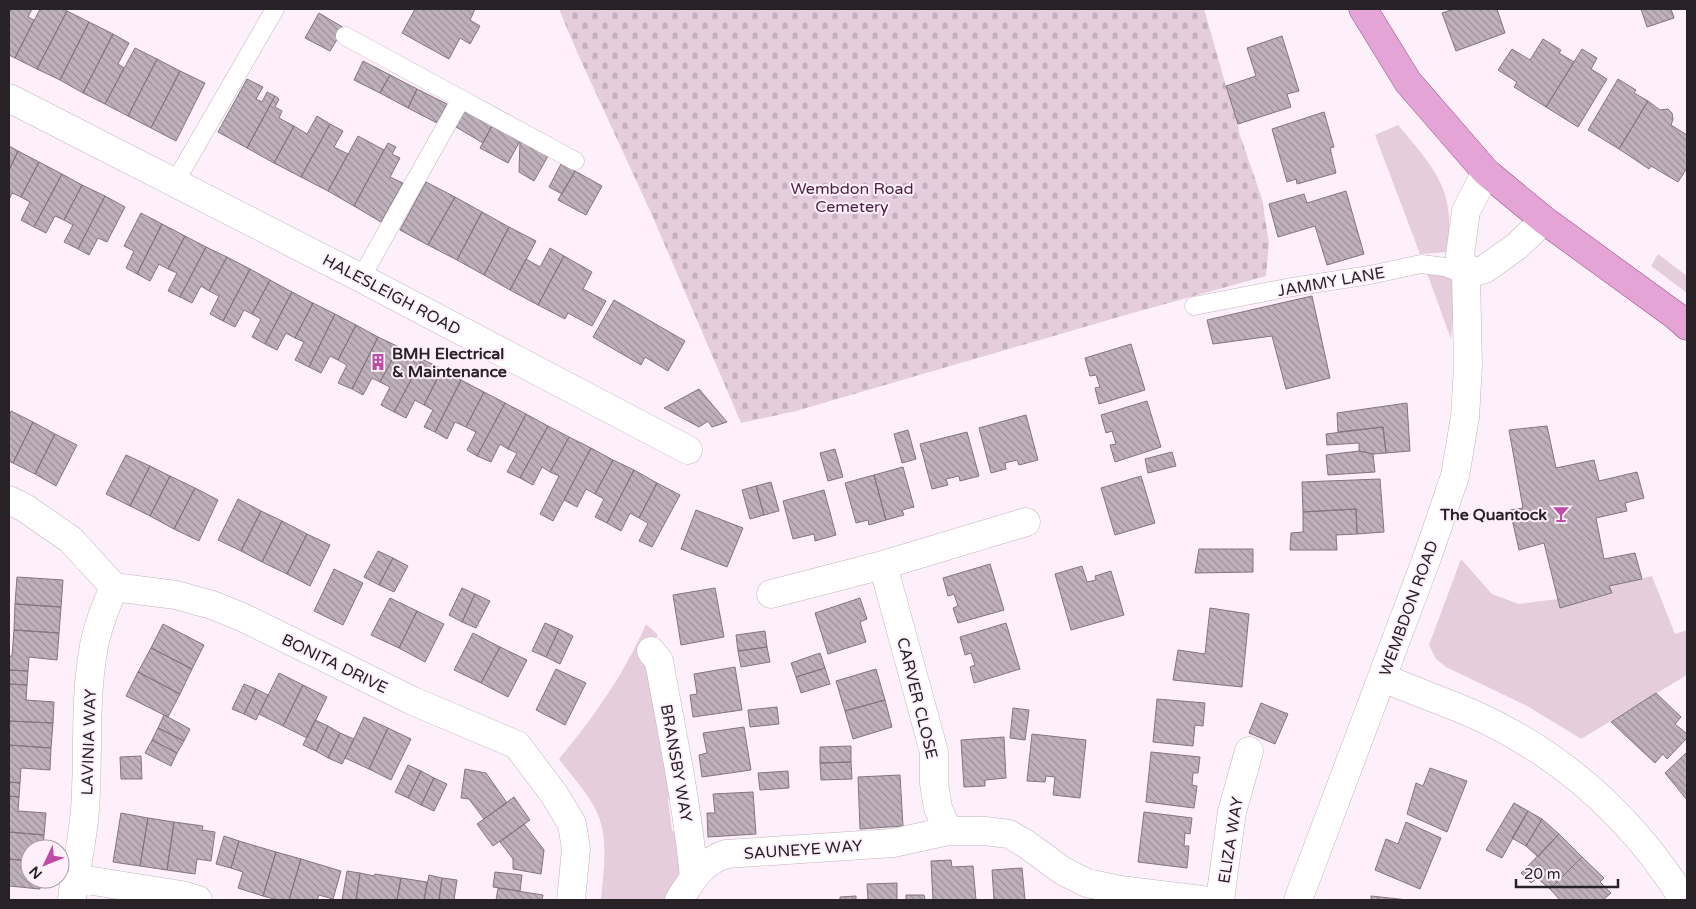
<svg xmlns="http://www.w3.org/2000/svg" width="1696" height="909" viewBox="0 0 1696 909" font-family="'Varela Round',sans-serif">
<defs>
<pattern id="cemetery-stones" width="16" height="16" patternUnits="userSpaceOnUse" patternTransform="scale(1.25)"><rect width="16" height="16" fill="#e5cdde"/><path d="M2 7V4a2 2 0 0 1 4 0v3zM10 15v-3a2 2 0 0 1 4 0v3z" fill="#c4b0be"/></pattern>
<pattern id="building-back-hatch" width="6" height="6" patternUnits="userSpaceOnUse" patternTransform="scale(1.25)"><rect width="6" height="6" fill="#bfb1bb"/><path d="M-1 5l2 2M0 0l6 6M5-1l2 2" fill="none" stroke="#9b9098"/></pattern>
</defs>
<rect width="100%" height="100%" fill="#fef0fa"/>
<!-- grass -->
<path fill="#e5cdde" d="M1398,125C1435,169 1457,191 1447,252L1420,254L1375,135Z
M1658,254L1687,276V293L1651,266Z
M1427,273L1457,277L1451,339Z
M1461,559L1492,594L1519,604L1558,599L1561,608L1612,594L1609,586L1652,576L1675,634L1687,630V675L1581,739L1529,707L1446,667L1436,659L1429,645Z
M646,624L658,635L647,651L671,791L668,800L672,830L678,838L683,870L673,893L665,900H601C603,874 608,845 600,820C593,798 573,778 559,759C595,715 623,676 646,624Z"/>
<!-- cemetery -->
<path fill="url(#cemetery-stones)" d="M559,9H1204L1226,86L1238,124L1239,132L1262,199L1269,243L1266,276L1129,314L796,411L741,423L652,215L577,52Z"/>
<!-- building -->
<path fill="url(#building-back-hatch)" stroke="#82757e" d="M11,9H32L28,17L34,20L15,58L9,55V13Z
M40,9H63L67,11L37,69L15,58Z
M415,9H475L470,20L480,26L470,44L460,38L449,59L402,33Z
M1454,9H1497L1505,33L1456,51L1442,13Z
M1641,9H1671L1674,18L1647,27Z
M67,11L89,22L60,80L37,69Z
M319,13L344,28L330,51L305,38Z
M89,22L113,34L83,93L60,80Z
M113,34L129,43L118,64L124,68L105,104L83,93Z
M1282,36L1299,91L1287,94L1291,107L1238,124L1226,86L1256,76L1247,48Z
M1543,39L1561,50L1559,53L1574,62L1546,107L1514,87L1517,82L1498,70L1512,49L1530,60Z
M135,48L157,59L128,116L105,104Z
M1582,49L1597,58L1591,69L1607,79L1578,127L1546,107Z
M157,59L180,71L151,128L128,116Z
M363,61L390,75L380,93L354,80Z
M180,71L205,83L176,141L151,128Z
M390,75L417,89L408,108L380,93Z
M247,79L263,87L256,99L262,102L267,92L275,96L247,148L218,132Z
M1618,79L1636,90L1634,93L1648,101L1619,149L1588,130Z
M417,89L447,104L437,123L408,108Z
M275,96L279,99L275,107L282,111L279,118L294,126L274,163L247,148Z
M1648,101L1660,110L1668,109L1672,113L1673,119L1671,125L1687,135V168L1678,182L1651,166L1649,169L1619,149Z
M464,111L492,126L483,143L456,127Z
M1324,112L1334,147L1330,148L1336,173L1297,184L1296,179L1287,182L1272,129Z
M317,116L330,124L301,177L274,163L294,126L307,134Z
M330,124L343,131L334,147L348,154L328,191L301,177Z
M492,126L520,141L508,163L480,148Z
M358,136L384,150L354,206L328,191Z
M520,141L548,156L534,181L519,172Z
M388,143L396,147L392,154L400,158L390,177L403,183L381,222L354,206Z
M9,146L18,151L9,170Z
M18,151L39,162L21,197L12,193L9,200V170Z
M39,162L62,174L34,227L21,220L30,202L21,197Z
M561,164L575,171L562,194L549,187Z
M575,171L602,186L586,215L558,200Z
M62,174L82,185L64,220L55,216L46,233L34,227Z
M426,182L455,197L428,245L400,230Z
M82,185L105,196L78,249L64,242L73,225L64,220Z
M1346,191L1364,254L1327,265L1315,226L1278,237L1269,204L1304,194L1307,203Z
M105,196L125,207L107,242L98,238L89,255L78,249Z
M455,197L482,212L457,260L428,245Z
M482,212L509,227L484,275L457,260Z
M141,213L162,224L137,274L126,268L134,251L124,246Z
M162,224L185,236L168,269L159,264L150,281L137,274Z
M509,227L536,241L510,290L484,275Z
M185,236L206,247L180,297L168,291L177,273L168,269Z
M206,247L227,257L209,291L201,286L192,303L180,297Z
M550,248L564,256L538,305L510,290L526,259L540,267Z
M564,256L592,272L583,289L606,301L592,326L568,313L565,319L538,305Z
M227,257L250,269L223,321L210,314L219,296L209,291Z
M250,269L270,280L252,314L244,310L235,327L223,321Z
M270,280L292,292L265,344L252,337L261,319L252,314Z
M292,292L313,303L295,338L286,333L277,350L265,344Z
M1312,296L1330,378L1286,389L1272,336L1213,344L1207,320Z
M614,300L685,341L668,371L645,357L641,365L593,337Z
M313,303L335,314L309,367L295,360L304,342L295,338Z
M335,314L356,325L338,360L330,356L321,373L309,367Z
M356,325L378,337L352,389L338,383L347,365L338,360Z
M378,337L399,347L380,382L372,378L363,395L352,389Z
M1131,344L1145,390L1099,404L1095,388L1100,387L1096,375L1090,376L1085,358Z
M399,347L422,359L394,412L381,405L390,387L380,382Z
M422,359L442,369L424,405L415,400L406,418L394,412Z
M442,369L461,380L435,432L424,427L433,410L424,405Z
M461,380L484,392L466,427L455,422L447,439L435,432Z
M699,389L727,422L712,427L708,421L699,427L664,408Z
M484,392L505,403L477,456L467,450L476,432L466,427Z
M1147,401L1161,447L1115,462L1110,445L1116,444L1112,431L1106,433L1101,415Z
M505,403L526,414L508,449L500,444L491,462L477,456Z
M1407,403L1410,451L1386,453L1383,427L1338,432L1337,413Z
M11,411L33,422L13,463L9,461V416Z
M526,414L548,426L520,478L507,472L517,453L508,449Z
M1026,415L1038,460L1019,465L1017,460L1005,463L1006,469L991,473L979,428Z
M33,422L55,434L35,474L13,463Z
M548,426L569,437L550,472L542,467L533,485L520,478Z
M1547,426L1556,468L1594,460L1599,481L1637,472L1644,498L1625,503L1627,511L1596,518L1604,559L1635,553L1642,579L1609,586L1612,593L1560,608L1544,543L1519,550L1510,510L1523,508L1509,430Z
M1383,427L1386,453L1373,454L1359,451V443L1327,445L1326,434Z
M908,430L916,459L902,463L894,434Z
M967,432L979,476L960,481L959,476L946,479L948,485L932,489L920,444Z
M55,434L77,445L56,486L35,474Z
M569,437L591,448L553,521L540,514L559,476L550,472Z
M591,448L613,460L595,494L586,489L577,507L564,500Z
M835,449L843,477L828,481L820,453Z
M1359,451L1373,454L1375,472L1328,475L1326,455Z
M1172,452L1176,466L1148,473L1145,459Z
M126,455L150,466L130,506L106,494Z
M613,460L634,470L607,523L595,517L604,499L595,494Z
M150,466L170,476L150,516L130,506Z
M903,467L914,507L902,510L904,515L886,520L874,475Z
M634,470L657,483L639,518L630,513L621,531L607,523Z
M874,475L886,520L869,525L868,520L856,523L845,483Z
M170,476L195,488L174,529L150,516Z
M1141,476L1155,523L1115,535L1101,488Z
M1380,479L1384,532L1357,534L1356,509L1303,512L1302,482Z
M771,482L779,511L764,515L756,486Z
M657,483L680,495L652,547L639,541L648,523L639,518Z
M756,486L764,515L750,519L742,490Z
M195,488L218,500L199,541L174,529Z
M824,490L836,535L815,541L814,534L793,539L783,501Z
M238,499L261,511L241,551L218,540Z
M1356,509L1357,534L1336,535L1337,550H1290L1291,533L1303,532V512Z
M696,510L743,528L727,567L681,549Z
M261,511L282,521L262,562L241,551Z
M282,521L307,534L287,574L262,562Z
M307,534L330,545L310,586L287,574Z
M1199,549H1253V572L1195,573Z
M378,551L393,558L379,585L364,577Z
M393,558L408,566L394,592L379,585Z
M990,564L1004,610L958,623L953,608L958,606L954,594L948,596L943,578Z
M1082,566L1087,582L1096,580L1095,576L1111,571L1124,615L1071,630L1055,574Z
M334,569L363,583L343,625L314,611Z
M17,577L63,580L61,607L15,604Z
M462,588L475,594L462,622L449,615Z
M715,588L724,637L681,645L673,595Z
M475,594L490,601L476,628L462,622Z
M390,598L417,611L399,648L371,635Z
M860,598L867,619L860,622L866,642L828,654L815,613Z
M15,604L61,607L59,633L14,630Z
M1210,608L1249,614L1242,687L1173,680L1178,650L1205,654Z
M417,611L444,624L425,662L399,648Z
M545,623L559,629L546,657L532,651Z
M1006,623L1020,669L974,683L970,667L975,665L971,653L965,655L960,637Z
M163,624L204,645L192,669L151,648Z
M559,629L573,636L560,664L546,657Z
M14,630L59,633L57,660L29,657L28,671L9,670V656H12Z
M765,631L767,647L738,651L736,635Z
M473,633L500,647L481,683L454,670Z
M500,647L527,660L508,697L481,683Z
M767,647L770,662L741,667L738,651Z
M151,648L192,669L180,694L138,672Z
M820,653L825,668L796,677L791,663Z
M735,667L742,710L693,717L690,695L697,694L694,674Z
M825,668L830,684L801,693L796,677Z
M556,669L586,683L565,725L536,710Z
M876,669L885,700L845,711L836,681Z
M9,670L28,671L27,685L9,684Z
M138,672L180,694L168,717L126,696Z
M279,673L303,685L283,726L259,714Z
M9,684L27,685L26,700L54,702L53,723L9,721Z
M244,684L256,689L244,714L232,709Z
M303,685L327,697L307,738L283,726Z
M256,689L268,695L256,720L244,714Z
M1656,693L1681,717L1675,724L1687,734V738L1667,759L1663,754L1655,763L1611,722Z
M1157,699L1205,703L1203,726L1195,725L1193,746L1153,742Z
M885,700L892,727L853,739L845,711Z
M1261,703L1288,714L1275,744L1249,733Z
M777,707L779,724L750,727L748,710Z
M1013,708L1029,710L1025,740L1010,738Z
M164,715L190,729L184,741L158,728Z
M364,717L388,728L369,769L345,758Z
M315,720L328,726L316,751L303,745Z
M9,721L53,723L51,748L9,745Z
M328,726L340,733L328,758L316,751Z
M744,727L751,770L702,777L699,755L707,753L703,733Z
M158,728L184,741L177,753L152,740Z
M388,728L411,739L391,780L369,769Z
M340,733L354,739L342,764L328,758Z
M1032,734L1086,740L1080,798L1053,795L1055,777L1046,776L1045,782L1027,781Z
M1004,737L1006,778L985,780V786L964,787L961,740Z
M152,740L177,753L171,766L145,753Z
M9,745L51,748L50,770L21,768L20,783L9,782Z
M851,746V762L820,763V747Z
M1151,752L1200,757L1198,773H1193L1192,785L1197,786L1194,808L1146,802Z
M1687,752V800L1665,773Z
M141,756L142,779H121L120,757Z
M851,762L852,779L821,780L820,763Z
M408,765L421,771L408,798L395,792Z
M1430,768L1467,781L1447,832L1407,814L1416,783L1423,786Z
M465,769L486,773L507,803L484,819L469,799L461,798Z
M421,771L434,778L421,805L408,798Z
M788,771L789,788L760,790L758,773Z
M900,775L903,826L860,829L858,777Z
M434,778L447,784L434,811L421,805Z
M9,782L20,783L19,797L9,796Z
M753,792L756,834L708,837L707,813H715L713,794Z
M9,796L19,797L18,811L46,813L44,835L9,832Z
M514,797L530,820L493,846L477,824Z
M1514,803L1528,811L1502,858L1486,850Z
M1528,811L1542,819L1526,846L1512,838Z
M1144,812L1192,818L1190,834L1185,833L1184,846H1189L1187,868L1138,862Z
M121,813L148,818L140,866L113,862Z
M148,818L174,822L167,870L140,866Z
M1542,819L1559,834L1538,857L1526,846Z
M174,822L203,826L202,830L215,832L211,861L197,859L195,874L167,870Z
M1406,822L1441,838L1420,889L1375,870L1386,839L1398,844Z
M524,824L544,850L541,874L513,869V859L500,842Z
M9,832L44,835L43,849H30V861L9,859Z
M1559,834L1582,857L1550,889L1537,878L1531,883L1521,873Z
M224,836L239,841L231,868L216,864Z
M239,841L276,852L263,896L238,888L243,872L231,868Z
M276,852L301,859L289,900H278L263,896Z
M1582,857L1604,878L1600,882L1611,893L1603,900H1560L1550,889Z
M9,859L30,861V879H41L40,889L9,886Z
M301,859L341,871L333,899L319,895L317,900H289Z
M951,860L952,867L973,866L976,900H933L931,861Z
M1022,868L1025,900H994L992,870Z
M347,871L360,873L356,900H342Z
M495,872L522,875L520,891L493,887Z
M360,873L374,876L375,874L401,878L397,900H356Z
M429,875L442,878L439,900H424Z
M401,878L427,882L424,900H397Z
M442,878L457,880L454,900H439Z
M897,883V900H868L867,884Z
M498,888L543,895L542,900H496Z
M906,895H924L925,900H903H906Z
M856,896V900H840V897Z
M1371,896L1408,900H1371Z"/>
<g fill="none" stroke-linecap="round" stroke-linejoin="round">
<!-- service casing -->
<g stroke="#c1b3bd" stroke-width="19">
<path id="service" d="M345,36L461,99
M175,182L275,9
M361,278L461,99L575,161
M1194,306L1286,288L1370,275L1421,264L1445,267L1466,275"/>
</g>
<!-- minor casing -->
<g stroke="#c1b3bd" stroke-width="29">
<path id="minor" d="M9,98L361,278L688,450
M1486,172L1466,211L1460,255L1466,275L1485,269L1517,246L1544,220
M9,500L25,508L71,540L114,587L176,595L212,605L242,617L413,701L517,745L554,794L572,824L576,849L571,900
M883,565L934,752V783L938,808L948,831H985L1009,834L1026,844L1063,871L1087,883L1120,890L1202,900
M771,594L883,565L1026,522
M651,651L659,661C672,733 687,804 694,877
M1383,678C1412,690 1442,701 1471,713C1561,753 1632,817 1684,900
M74,878L181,895L198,900
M72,900C75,870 83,840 85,809C89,757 84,704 93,652C96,630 105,608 114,587
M679,900C693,879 700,863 726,854L893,843L948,831
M1220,900L1232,812L1249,751
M1298,900L1428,555L1455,476L1465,417L1468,366L1466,275"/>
</g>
<!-- primary casing -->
<g stroke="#975087" stroke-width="29">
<path id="primary" d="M1363,9L1408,82L1486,172L1544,220L1676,316L1687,326"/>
</g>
<!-- service -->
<use href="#service" stroke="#fff" stroke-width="18"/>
<!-- minor -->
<use href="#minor" stroke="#fff" stroke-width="28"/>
<!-- primary -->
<use href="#primary" stroke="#e5a4d6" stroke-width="28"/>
</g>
<!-- icons -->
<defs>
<g id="building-bare" transform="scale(1.35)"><path d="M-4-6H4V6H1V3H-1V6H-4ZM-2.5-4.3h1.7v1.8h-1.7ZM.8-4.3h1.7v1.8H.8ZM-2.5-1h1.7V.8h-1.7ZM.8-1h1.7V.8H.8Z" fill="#be4ca6" stroke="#fef0fa" stroke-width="2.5" paint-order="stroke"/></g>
<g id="bar-bare" transform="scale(1.35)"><path d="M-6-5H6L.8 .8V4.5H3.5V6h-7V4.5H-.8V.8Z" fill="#be4ca6" stroke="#fef0fa" stroke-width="2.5" paint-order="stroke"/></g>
</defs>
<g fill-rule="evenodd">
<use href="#building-bare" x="378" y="362"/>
<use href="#bar-bare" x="1561" y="514"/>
</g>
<g text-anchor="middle" stroke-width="4" stroke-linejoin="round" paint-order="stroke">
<!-- park labels -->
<g font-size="16" fill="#4b1f41" stroke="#fef0fa">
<text x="852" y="194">Wembdon Road<tspan x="852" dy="18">Cemetery</tspan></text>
</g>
<!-- street labels -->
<g font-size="16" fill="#282226" stroke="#fef0fa">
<text transform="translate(1331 281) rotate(-10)" y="6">JAMMY LANE</text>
<text transform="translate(392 294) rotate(28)" y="6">HALESLEIGH ROAD</text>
<text transform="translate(1408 608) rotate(-70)" y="6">WEMBDON ROAD</text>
<text transform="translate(335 663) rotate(26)" y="6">BONITA DRIVE</text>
<text transform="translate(918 698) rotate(76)" y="6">CARVER CLOSE</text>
<text transform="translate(88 742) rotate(-88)" y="6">LAVINIA WAY</text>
<text transform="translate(677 763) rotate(80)" y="6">BRANSBY WAY</text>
<text transform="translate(1230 840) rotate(-81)" y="6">ELIZA WAY</text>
<text transform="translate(803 849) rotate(-4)" y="6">SAUNEYE WAY</text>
</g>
<!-- poi labels -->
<g font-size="16" font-weight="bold" fill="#282226" stroke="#fef0fa" text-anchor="start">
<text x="392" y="359">BMH Electrical<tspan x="392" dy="18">&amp; Maintenance</tspan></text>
<text x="1547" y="520" text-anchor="end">The Quantock</text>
</g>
</g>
<!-- border -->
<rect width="1696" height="909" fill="none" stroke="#282226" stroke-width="20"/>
<!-- north arrow -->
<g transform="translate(45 864) rotate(227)"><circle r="24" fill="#fef0fa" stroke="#a89ea5"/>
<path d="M0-4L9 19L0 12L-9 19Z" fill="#be4ca6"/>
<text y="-8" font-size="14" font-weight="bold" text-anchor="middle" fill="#282226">N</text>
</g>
<!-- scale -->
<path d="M1516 879v8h102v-8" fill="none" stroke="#282226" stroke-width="2.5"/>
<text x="1524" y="879" font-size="15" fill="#282226" stroke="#fef0fa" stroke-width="4" paint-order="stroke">20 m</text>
</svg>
